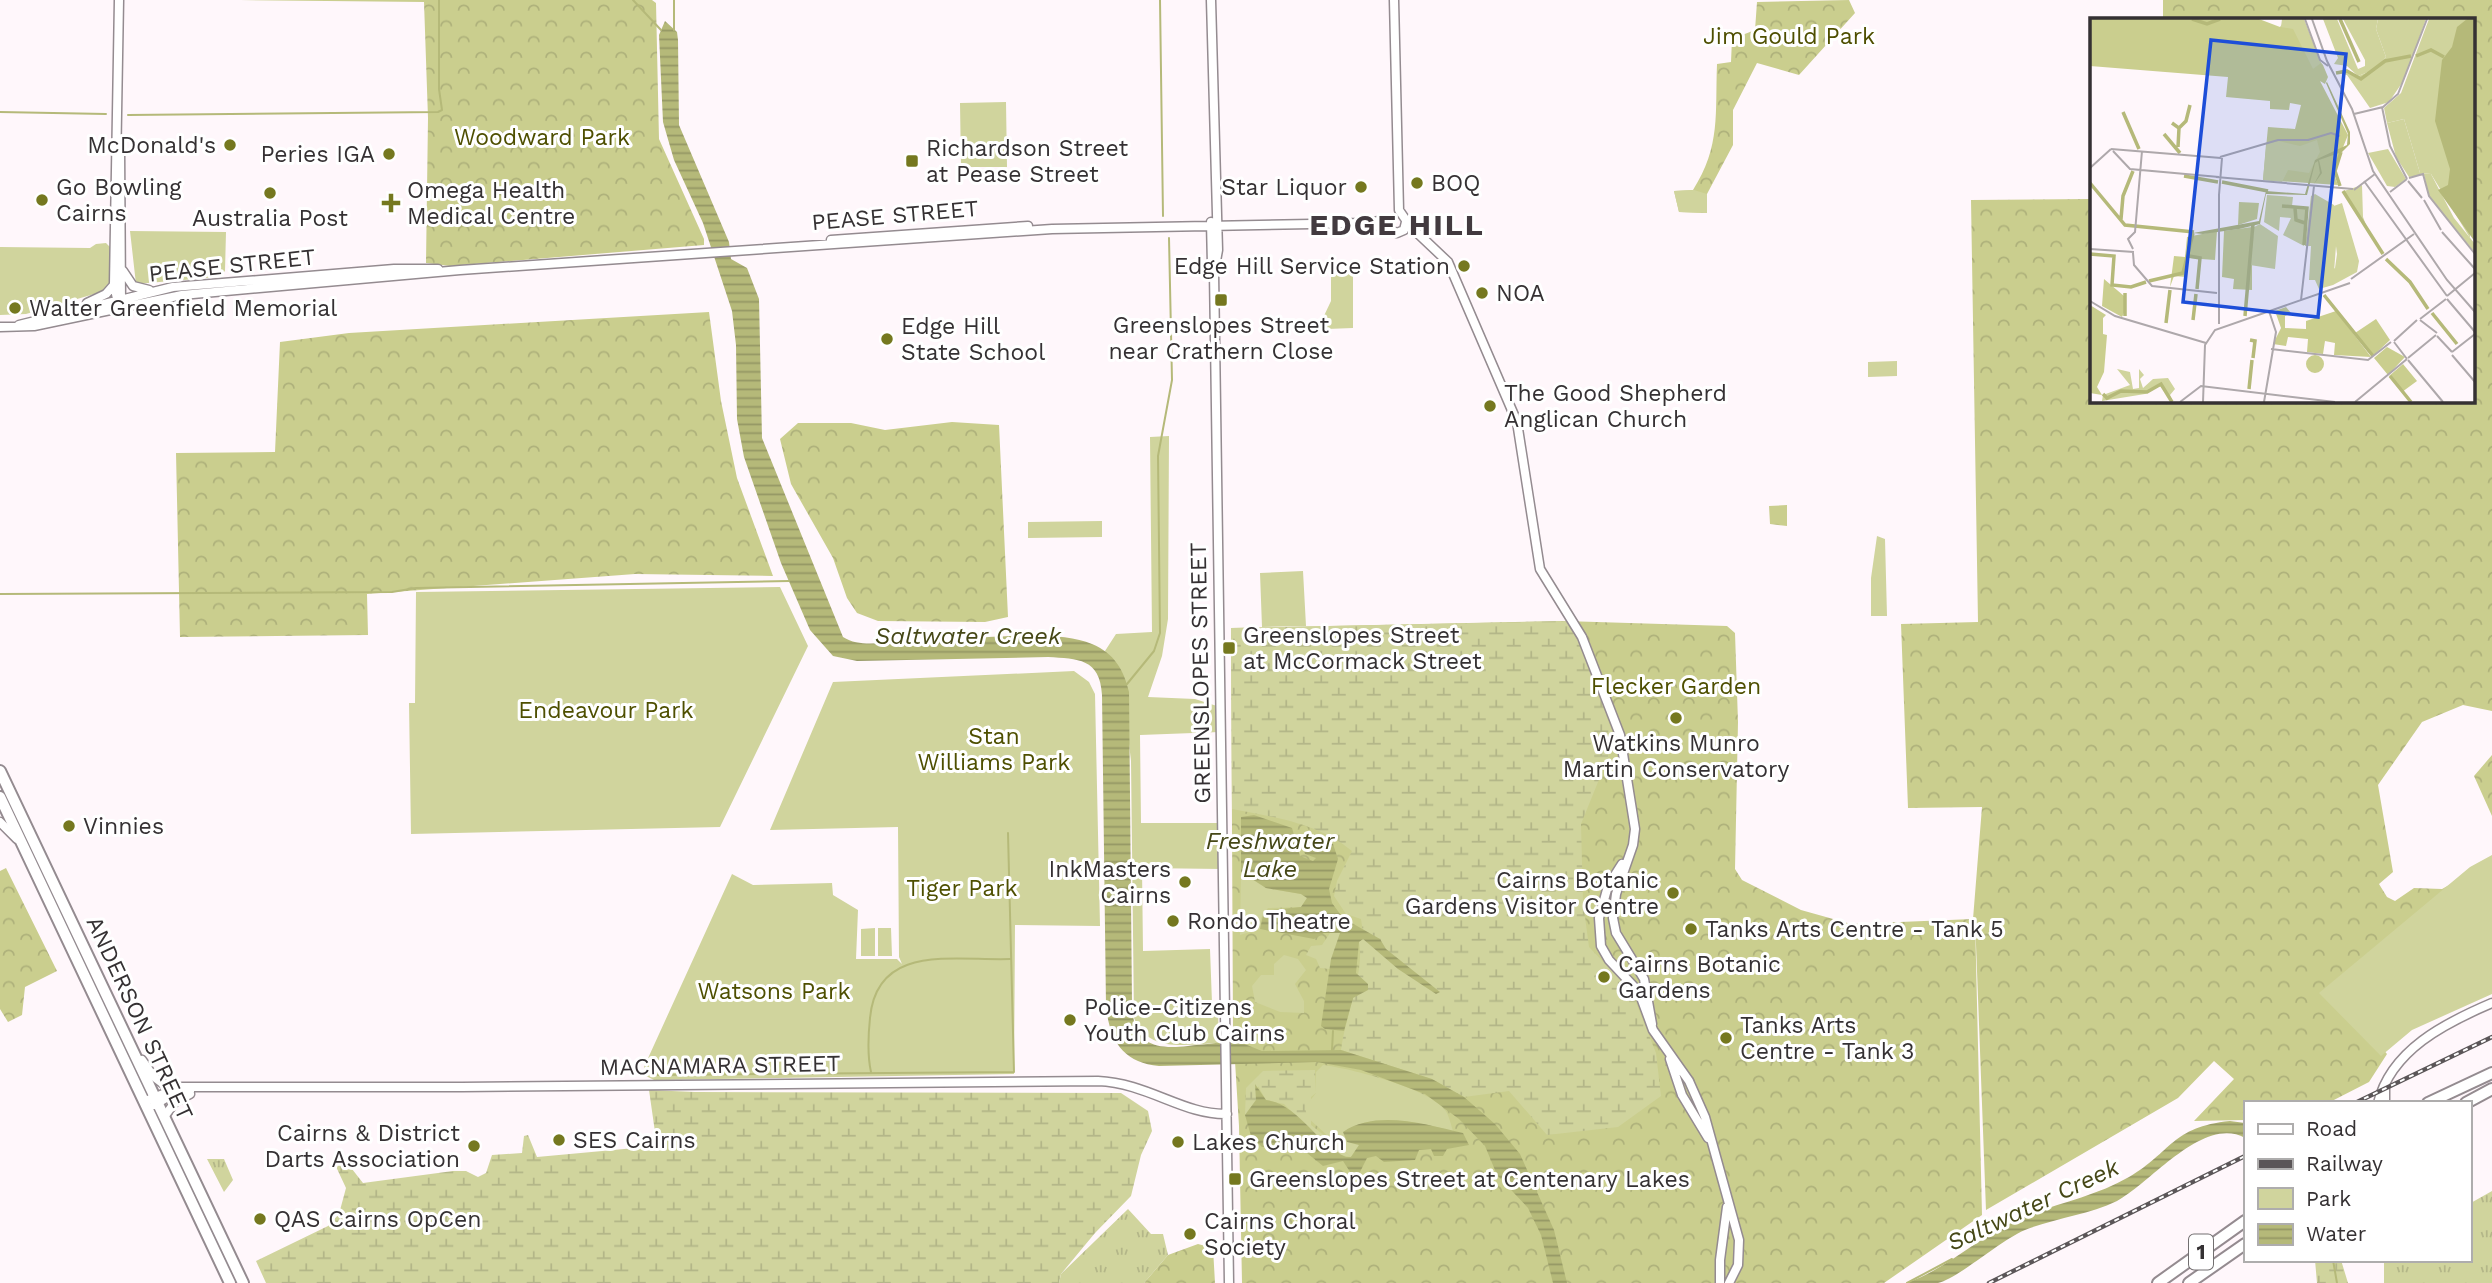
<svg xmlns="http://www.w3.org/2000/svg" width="2492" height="1283" viewBox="0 0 2492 1283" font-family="'Work Sans',sans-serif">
<defs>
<pattern id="grass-tufts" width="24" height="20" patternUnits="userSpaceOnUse" patternTransform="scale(1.75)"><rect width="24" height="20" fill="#d0d49d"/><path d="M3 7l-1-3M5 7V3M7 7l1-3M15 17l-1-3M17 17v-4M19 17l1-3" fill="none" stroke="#b3b688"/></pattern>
<pattern id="forest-crowns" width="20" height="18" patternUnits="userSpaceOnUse" patternTransform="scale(1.75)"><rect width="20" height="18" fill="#cace8e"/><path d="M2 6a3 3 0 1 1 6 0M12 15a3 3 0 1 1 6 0" fill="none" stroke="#aeb17b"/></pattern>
<pattern id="wetland-marsh" width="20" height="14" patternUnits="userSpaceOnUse" patternTransform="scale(1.75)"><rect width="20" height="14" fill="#d0d49d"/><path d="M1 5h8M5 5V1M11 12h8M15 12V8" fill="none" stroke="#b3b688"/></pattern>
<pattern id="water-rules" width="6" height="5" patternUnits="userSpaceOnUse" patternTransform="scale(1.75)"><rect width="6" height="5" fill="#b5b979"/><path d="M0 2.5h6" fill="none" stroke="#949764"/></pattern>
</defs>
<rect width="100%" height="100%" fill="#fff7fb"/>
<!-- grass -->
<path fill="url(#grass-tufts)" d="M207,1159H224L233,1180L224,1192Z
M2492,1191V1283H2384V1260H2469V1204Z
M1128,1209L1151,1234H1163L1168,1255L1144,1283H1059L1061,1274Z"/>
<!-- forest -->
<path fill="url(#forest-crowns)" d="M240,0H652L656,3L659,139L704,239V245L450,266L426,263L428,118L424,2Z
M1849,0L1855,13L1799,75L1757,63L1733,110V145L1707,194V213L1679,212L1674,191L1693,190C1721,146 1715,113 1717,64L1731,62L1732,39L1755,30L1757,2Z
M2163,0H2492V711L2463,705L2422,722L2378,785L2393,872L2379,884L2387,897L2395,901L2414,888L2442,889L2492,861L2354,1016L2387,1054L2369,1082L2328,1103H2245V1120L2194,1121L2234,1079L2214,1061L2178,1098L1986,1210L1975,918L1982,1215L1884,1283H1242L1239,1126L1233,1029L1231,628L1564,621L1727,626L1735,633L1738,722L1735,869L1742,880L1801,910L1851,924L1973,919L1982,807L1908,808L1901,624L1978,622L1971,200L2091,199V401H2473V19H2163Z
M709,312L721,401L737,478L773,576L635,574L367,594L368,635L180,637L176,453L275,452L280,342L349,333Z
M952,422L999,425L1008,617L985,622L878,621L857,613L847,598L833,558L791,484L780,439L798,423H851L885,430Z
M1787,505V526L1770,524L1769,506Z
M2492,755V816L2474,776Z
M6,868L57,971L25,987L22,1015L8,1022L0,1009V871Z
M1198,1244L1213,1248L1215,1283H1144L1168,1255Z"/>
<!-- wetland -->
<path fill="url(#wetland-marsh)" d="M1573,621L1615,740L1581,824L1583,902L1589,947L1632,992L1644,1023L1656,1053L1661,1096L1618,1127L1547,1135L1509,1091L1464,1097L1432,1079L1341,1050C1345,1017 1365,973 1359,941L1364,939L1361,919L1346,914L1334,896L1337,881L1352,851C1318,823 1274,817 1232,809L1231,628Z
M1315,1070L1316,1093L1311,1097V1125L1351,1157L1341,1155L1319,1139L1284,1104L1266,1100L1258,1086L1256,1100L1245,1115L1246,1088L1263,1071Z
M649,1090L695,1092L1121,1093L1148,1111L1152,1131L1141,1155L1131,1196L1095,1233L1061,1274L1059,1283H266L256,1261L328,1226L339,1214L346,1188L332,1158L341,1155L363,1183L453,1171H466L478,1177L486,1173L492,1155L522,1153L524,1136L528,1135L537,1157L657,1146Z
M2315,1260H2341L2348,1283H2317Z"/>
<!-- park -->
<path fill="#d0d49d" d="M1006,102L1007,167H961L960,103Z
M1694,190L1707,194V213L1679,212L1674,191Z
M130,231L226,232L225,271L218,277L136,284Z
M106,243L111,248L110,282L101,292L26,314L0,315V247L90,248L96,244Z
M1331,270H1353V328L1327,329L1322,320L1331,301Z
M1897,361V376L1868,377V362Z
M1169,436L1168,619L1162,656L1148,697L1195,699L1220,707V732L1140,735L1141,823H1221L1222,869L1142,868L1143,951L1210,949L1212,1003L1218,1009L1219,1043C1186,1044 1149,1054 1134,1018L1131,761L1128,735L1105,651L1116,634L1152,632L1150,437Z
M1102,521V537L1028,538V522Z
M1877,536L1885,539L1887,616H1871V578Z
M1303,571L1306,626L1262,627L1260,573Z
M780,587L808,646L720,827L411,834L409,703H415L416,592Z
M1074,671L1089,682L1095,694L1100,926L1015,925L1014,1074L654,1080L646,1076L644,1067L732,874L753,885L832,883L833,895L858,910L856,959H897L902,964L899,957L898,827L770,830L833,682Z
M2492,855V994L2412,1030L2381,1056L2319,993L2470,867Z
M1241,872L1266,888L1301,894L1307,898L1301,907L1268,908L1261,918L1260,929L1240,935Z
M875,928V956H861V929Z
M878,928H891L892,956H878Z
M1330,933H1341L1330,969L1320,968L1316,959L1306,955L1311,946L1322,945Z
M1284,955L1298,959L1306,970L1295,984L1304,1001V1013L1280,1012L1255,1002L1252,986L1261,975H1274V964Z
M1323,1065C1349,1068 1431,1089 1445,1110C1449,1115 1451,1125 1453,1131C1420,1123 1374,1111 1344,1132L1359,1145L1351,1157L1307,1117L1305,1107L1316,1093V1072Z"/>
<!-- water -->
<path fill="url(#water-rules)" d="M665,21L677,32L678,40L679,125L729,242L731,259L747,268L759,299L762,438L843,637C857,646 873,643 889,643C942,644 1047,625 1092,644C1114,653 1124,670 1129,692L1132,1004C1133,1043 1152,1050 1188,1046C1203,1044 1217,1044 1232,1039L1262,1051L1341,1050L1432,1079L1464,1097L1495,1124L1520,1154L1554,1230L1567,1283H1553L1541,1235L1528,1208L1497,1175L1485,1146L1459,1119L1425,1094L1361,1070L1317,1062L1159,1066C1123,1063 1109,1040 1106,1005L1102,695C1100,658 1078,659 1048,657L857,661L833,656L810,630L781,563L744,457L737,419L736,345L732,311L703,223L674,160L663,122L659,35Z
M1254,815L1292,828L1300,856L1313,861L1316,858L1305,854L1301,841L1309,836L1333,844L1338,859L1329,889L1332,903L1343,918L1380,939L1386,949L1440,992L1436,994L1398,969L1363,939L1359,942L1356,973L1368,984V990L1353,998L1344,1031L1325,1029L1321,1026L1331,959L1340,933H1324L1314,939L1260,929L1264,911L1301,907L1307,898L1301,894L1266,888L1241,872V817Z
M1255,1084L1266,1100C1299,1104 1317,1145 1346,1157H1351L1359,1145L1347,1142L1343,1132C1377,1109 1427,1125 1463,1133L1469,1145L1447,1149L1443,1156H1434L1431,1149L1419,1150L1415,1160L1384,1162L1376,1156L1367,1158L1359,1174L1354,1178L1343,1161L1323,1166L1302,1149L1262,1147L1251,1136L1245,1115L1256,1100Z
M2230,1121L2245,1123V1138C2203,1115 2150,1184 2117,1201C2088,1215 2055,1218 2025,1230C1999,1241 1959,1278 1938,1283C1929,1283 1916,1283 1906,1283C1945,1270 1976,1239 2013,1222C2050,1204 2093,1198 2129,1177C2172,1152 2171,1127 2230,1121Z"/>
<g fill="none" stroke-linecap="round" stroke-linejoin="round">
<!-- stream -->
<path stroke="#b5b979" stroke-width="2" d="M633,0L661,30
M674,0V30
M1160,0L1163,216
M0,112L106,114
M128,115L438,112L442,110L439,89V0
M0,594L392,592L416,588L789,581
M1127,684L1154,651L1160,633L1158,456L1172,380L1169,238
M1332,1050L1333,1031
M871,1072C867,1054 868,1037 870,1018C877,943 953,961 1010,959
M654,1075L1014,1072L1008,833
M2333,1260L2337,1283
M1907,1283L1952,1259"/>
<!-- tertiary casing -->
<g stroke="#948b90" stroke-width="11">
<path id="tertiary" d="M1211,0L1218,250L1214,272L1229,1283
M1394,0L1399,210L1410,226L1448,262L1517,422L1540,569L1582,637L1620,735L1635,829L1633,845L1616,894L1613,918L1616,933L1644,979L1652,1024
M120,147L121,302
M1211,222L1212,265
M1373,224L1397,233L1404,230L1406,222
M831,240L1028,226
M123,271L133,286L149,290
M87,303L106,294L113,286
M118,304L114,284L119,0
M19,325L173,287L394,269H438
M0,327L34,326L182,295L460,270L1052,229L1367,223L1391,219
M0,822L17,839
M1622,864L1608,886L1599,918L1601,946L1609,960L1639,992L1653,1030L1689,1081L1705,1117L1739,1240L1738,1265L1729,1283
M1670,1059L1682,1095L1708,1138
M142,1060L153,1076L170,1089
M2385,1087V1103
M150,1099L182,1087H462L1098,1081C1148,1083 1183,1115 1227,1114
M2378,1103C2391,1050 2445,1023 2492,1003
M154,1105L173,1094L190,1091
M164,1117L175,1102L190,1094
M1720,1283V1260L1727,1207"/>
</g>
<!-- primary casing -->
<g stroke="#948b90" stroke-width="14">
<path id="primary" d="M0,771L243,1283
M0,797L230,1283"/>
</g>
<!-- trunk casing -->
<g stroke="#948b90" stroke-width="14">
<path id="trunk" d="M2428,1103L2492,1073
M2466,1103L2492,1089
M2158,1283L2245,1221
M2189,1283L2245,1244"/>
</g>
<!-- tertiary -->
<use href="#tertiary" stroke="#fff" stroke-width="8"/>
<!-- primary -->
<use href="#primary" stroke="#fff" stroke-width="10"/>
<!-- trunk -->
<use href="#trunk" stroke="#fff" stroke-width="10"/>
<!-- rail casing -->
<g stroke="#5b5658" stroke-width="4.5">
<path id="rail" d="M2355,1103L2492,1037
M1989,1283L2245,1156"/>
</g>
<!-- rail -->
<use href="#rail" stroke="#fff" stroke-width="2" stroke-dasharray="5" stroke-linecap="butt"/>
</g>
<!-- markers -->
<g fill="#75781f" stroke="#fff" stroke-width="2.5">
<circle cx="230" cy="145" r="7"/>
<circle cx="389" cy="154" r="7"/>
<rect x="905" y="154" width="14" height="14" rx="3.5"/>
<circle cx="1417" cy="183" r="7"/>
<circle cx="1361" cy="187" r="7"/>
<circle cx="270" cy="193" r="7"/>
<circle cx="42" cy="200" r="7"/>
<path d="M387.5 192.5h7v7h7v7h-7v7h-7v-7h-7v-7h7z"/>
<circle cx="1464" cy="266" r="7"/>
<circle cx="1482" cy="293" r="7"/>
<rect x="1214" y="293" width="14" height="14" rx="3.5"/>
<circle cx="15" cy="308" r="7"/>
<circle cx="887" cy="339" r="7"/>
<circle cx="1490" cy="406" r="7"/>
<rect x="1222" y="641" width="14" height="14" rx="3.5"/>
<circle cx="1676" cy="718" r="7"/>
<circle cx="69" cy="826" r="7"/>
<circle cx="1185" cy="882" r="7"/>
<circle cx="1673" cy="893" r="7"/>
<circle cx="1173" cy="921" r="7"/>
<circle cx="1691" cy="929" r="7"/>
<circle cx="1604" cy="977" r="7"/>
<circle cx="1070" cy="1020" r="7"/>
<circle cx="1726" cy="1038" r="7"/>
<circle cx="559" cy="1140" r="7"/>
<circle cx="1178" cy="1142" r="7"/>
<circle cx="474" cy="1146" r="7"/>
<rect x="1228" y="1172" width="14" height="14" rx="3.5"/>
<circle cx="260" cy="1219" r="7"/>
<circle cx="1190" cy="1234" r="7"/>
</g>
<g text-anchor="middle" stroke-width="6" stroke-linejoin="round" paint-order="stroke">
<!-- shield labels -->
<rect fill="#fff" stroke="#726f70" stroke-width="2" x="2189" y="1234.5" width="24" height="35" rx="5"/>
<g font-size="21" font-weight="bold" fill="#353133">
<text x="2201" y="1259">1</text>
</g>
<!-- park labels -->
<g font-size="23" fill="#4e4f00" stroke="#fff">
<text x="1789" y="44">Jim Gould Park</text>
<text x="542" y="145">Woodward Park</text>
<text x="1676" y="694">Flecker Garden</text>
<text x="606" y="718">Endeavour Park</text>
<text x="994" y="744">Stan<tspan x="994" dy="26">Williams Park</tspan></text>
<text x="962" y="896">Tiger Park</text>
<text x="774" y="999">Watsons Park</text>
</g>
<!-- poi labels -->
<g font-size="23" fill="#353133" stroke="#fff" text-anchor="start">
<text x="216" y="153" text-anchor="end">McDonald's</text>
<text x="926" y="156">Richardson Street<tspan x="926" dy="26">at Pease Street</tspan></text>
<text x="375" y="162" text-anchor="end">Peries IGA</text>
<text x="1431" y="191">BOQ</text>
<text x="56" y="195">Go Bowling<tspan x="56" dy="26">Cairns</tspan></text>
<text x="1347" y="195" text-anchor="end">Star Liquor</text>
<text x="407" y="198">Omega Health<tspan x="407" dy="26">Medical Centre</tspan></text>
<text x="270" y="226" text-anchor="middle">Australia Post</text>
<text x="1450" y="274" text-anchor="end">Edge Hill Service Station</text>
<text x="1496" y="301">NOA</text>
<text x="29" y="316">Walter Greenfield Memorial</text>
<text x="1221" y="333" text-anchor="middle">Greenslopes Street<tspan x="1221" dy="26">near Crathern Close</tspan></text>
<text x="901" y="334">Edge Hill<tspan x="901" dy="26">State School</tspan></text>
<text x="1504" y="401">The Good Shepherd<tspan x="1504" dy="26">Anglican Church</tspan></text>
<text x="1243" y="643">Greenslopes Street<tspan x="1243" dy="26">at McCormack Street</tspan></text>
<text x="1676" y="751" text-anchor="middle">Watkins Munro<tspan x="1676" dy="26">Martin Conservatory</tspan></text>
<text x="83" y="834">Vinnies</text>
<text x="1171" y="877" text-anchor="end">InkMasters<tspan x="1171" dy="26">Cairns</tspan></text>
<text x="1659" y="888" text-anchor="end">Cairns Botanic<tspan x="1659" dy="26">Gardens Visitor Centre</tspan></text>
<text x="1187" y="929">Rondo Theatre</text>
<text x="1705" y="937">Tanks Arts Centre - Tank 5</text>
<text x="1618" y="972">Cairns Botanic<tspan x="1618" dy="26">Gardens</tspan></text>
<text x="1084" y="1015">Police-Citizens<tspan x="1084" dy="26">Youth Club Cairns</tspan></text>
<text x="1740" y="1033">Tanks Arts<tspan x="1740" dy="26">Centre - Tank 3</tspan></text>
<text x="460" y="1141" text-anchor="end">Cairns &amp; District<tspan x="460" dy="26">Darts Association</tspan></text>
<text x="573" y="1148">SES Cairns</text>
<text x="1192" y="1150">Lakes Church</text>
<text x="1249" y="1187">Greenslopes Street at Centenary Lakes</text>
<text x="274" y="1227">QAS Cairns OpCen</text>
<text x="1204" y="1229">Cairns Choral<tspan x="1204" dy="26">Society</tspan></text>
</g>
<!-- street labels -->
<g font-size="23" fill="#353133" stroke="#fff">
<text transform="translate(895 215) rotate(-5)" y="8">PEASE STREET</text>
<text transform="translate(232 265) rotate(-6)" y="8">PEASE STREET</text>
<text transform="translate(1200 673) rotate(-91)" y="8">GREENSLOPES STREET</text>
<text transform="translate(140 1018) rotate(65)" y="8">ANDERSON STREET</text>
<text transform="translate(720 1065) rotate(-1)" y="8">MACNAMARA STREET</text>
</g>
<!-- water labels -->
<g font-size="24" font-style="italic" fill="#464817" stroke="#fff">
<text x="968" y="644">Saltwater Creek</text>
<text x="1270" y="849">Freshwater<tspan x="1270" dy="28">Lake</tspan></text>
<text transform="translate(2033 1205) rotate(-25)" y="8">Saltwater Creek</text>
</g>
<!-- district labels -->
<g font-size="30" font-weight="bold" letter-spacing="2" fill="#423a3f" stroke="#fff">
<text x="1397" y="235">EDGE HILL</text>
</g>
</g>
<!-- overview -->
<g transform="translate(2090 18)">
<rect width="385" height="385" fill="#fff7fb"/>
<path d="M233,1H247L268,51L275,48V42L253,1H288L286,11L296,39L286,51L268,58L257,48L244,46L248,40Z" fill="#d0d49d"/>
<path d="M0,1H169L190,9L196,1L233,47L238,59L235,66L230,63L258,117L243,154L248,167L173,162L178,109L205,111L211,87L200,85L199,92L180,91V83L136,79L138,59L0,48ZM149,184L169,185L167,201L148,207ZM162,209V272L143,271L144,261L132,259L134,213ZM127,213L125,242L98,240L96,259L84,258L80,269L84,238L95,239L97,219ZM14,261L34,278L36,291L32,299L12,288ZM0,287L16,297L13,300V316L17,317L14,354L7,369L12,377L0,375ZM196,289L201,295L195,298V310L216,311V303L246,293L281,339L244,337L245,325L235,323L233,336L217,334L218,321L198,319L196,328L183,326L191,310L185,293ZM286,301L300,322L283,338L265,315ZM297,329L315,339L298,357L284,340ZM216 346a9 9 0 1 1 18 0a9 9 0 1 1-18 0ZM313,346L327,363L312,374L299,358Z" fill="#cace8e"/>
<path d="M288,1H336L314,62L299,84L280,90L257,57L246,54L256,51L268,58L286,51L296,39L286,11ZM339,1H377L373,7L380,220L341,156L330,155L314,101L297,105L294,90L311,75ZM227,122L230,134L219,155L198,152L192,164L173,162L176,126L189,123L210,128ZM272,167L273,199L276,207L254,173ZM225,176L244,187L247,215L243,267L229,271L225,262H219L221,228H215L221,178Z" fill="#d0d49d"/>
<path d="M252,185L269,243L267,254L243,267L240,253L245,250L247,236L241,189Z" fill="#d0d49d"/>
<path d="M192,1H214L231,45L223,51L203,11L191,9ZM314,101L330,155L341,156L364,200L385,226V235L339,178L334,157L319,159L306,139L297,105ZM298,131L316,161L305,169L297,168L278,135ZM177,177L203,179L202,188L217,190L214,228L193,217L201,200L190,199L189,213L174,204ZM170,206L188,218L185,251L160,247L164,209ZM27,351L40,354L43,371L49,370V351L54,357L50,361L53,370L63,361L78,360L85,371L80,377L83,384L70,368L55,376L12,383L13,377L40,367Z" fill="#d0d49d"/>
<path d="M377,1H385V224L348,172L358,167L360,151L345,103L352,42L362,29L367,9ZM246,54L237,64L260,114V126L252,134L229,142L232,155L224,166L230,155L228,143L225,145L217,177L176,176L170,206L149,211L113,216L103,215L169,203L176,173L215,176L225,142L257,127L258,116L236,65Z" fill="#b5b979"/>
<path fill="none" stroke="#b5b979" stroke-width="3.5" d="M102,1L117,6L130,1M250,1L269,44M326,38L341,32L354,39M246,55L257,53L271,61L295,43L321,38M33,94L49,131M82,105L89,110L88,129M89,110L96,103L100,87M74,116L90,135M94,158L128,164M132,164L178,173M0,165L35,207L104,214M250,168L245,153L251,134M253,173L293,236M192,188L217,190L214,227M205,190L206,202L215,205M31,201L33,178L43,153M0,236L24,238L22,267L41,269L56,264M99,238L110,240L107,271M296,241L320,264L338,291M59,263L93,255L103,215M234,277L283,338M342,295L367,326M35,298V275M155,298L163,206M103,302L106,276M76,305L80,272M160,322L165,323L163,340M300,358L321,384M159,371L162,342M13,376L17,380L31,373L57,374L71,366L82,384"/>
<path fill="none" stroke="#aea8ab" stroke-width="2" d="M215,1L230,42L238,48M222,1L237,43L262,91L283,153L357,262L385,294M292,89L300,128L317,161M264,96L293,89L308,76L337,1M218,122L241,115L250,118M21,131L131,140M23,133L40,151L129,159M130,139L188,122H219M0,150L21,131M126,159L263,171M319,160L333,156L339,178L385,236M274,163L357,278M318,163L332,180M264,172L285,156M300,174L317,161M129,177L132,140M334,182L351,212M352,214L385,251M0,231L44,234M43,231L38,221L45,214L52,133M43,235L44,247L62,268L127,275M261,261L324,216M357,278L385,255M357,281L385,314M211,282L224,168M0,283L25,298L116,325M330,301L356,281M330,302L347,315M129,306V176M347,318L362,334M304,323L327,302M304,324L317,341M181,331L278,342L301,324M362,334L385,316M362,337L385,364M318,340L346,317M318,342L353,384M90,384L111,368L245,384M113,384L115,327L125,312L260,265M174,384L186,314L179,293M265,384L317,341"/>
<path fill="#1d4ed8" fill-opacity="0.15" stroke="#1d4ed8" stroke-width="3.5" d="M121,22L256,36L228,299L93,284Z"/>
<rect width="385" height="385" fill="none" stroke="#353133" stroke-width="3.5"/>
</g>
<!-- legend -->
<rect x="2244" y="1101" width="228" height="161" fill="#ffffff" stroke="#aeadad" stroke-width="2"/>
<rect x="2258" y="1124" width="35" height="10" fill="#ffffff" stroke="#aeadad" stroke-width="2"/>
<text x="2306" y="1136" font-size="21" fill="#353133">Road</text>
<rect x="2258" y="1159" width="35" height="10" fill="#5b5658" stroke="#aeadad" stroke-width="2"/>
<text x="2306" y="1171" font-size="21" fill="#353133">Railway</text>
<rect x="2258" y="1188" width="35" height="21" fill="#d0d49d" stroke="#aeadad" stroke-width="2"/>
<text x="2306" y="1206" font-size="21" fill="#353133">Park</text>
<rect x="2258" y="1224" width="35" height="21" fill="url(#water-rules)" stroke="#aeadad" stroke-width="2"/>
<text x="2306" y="1241" font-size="21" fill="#353133">Water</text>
</svg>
